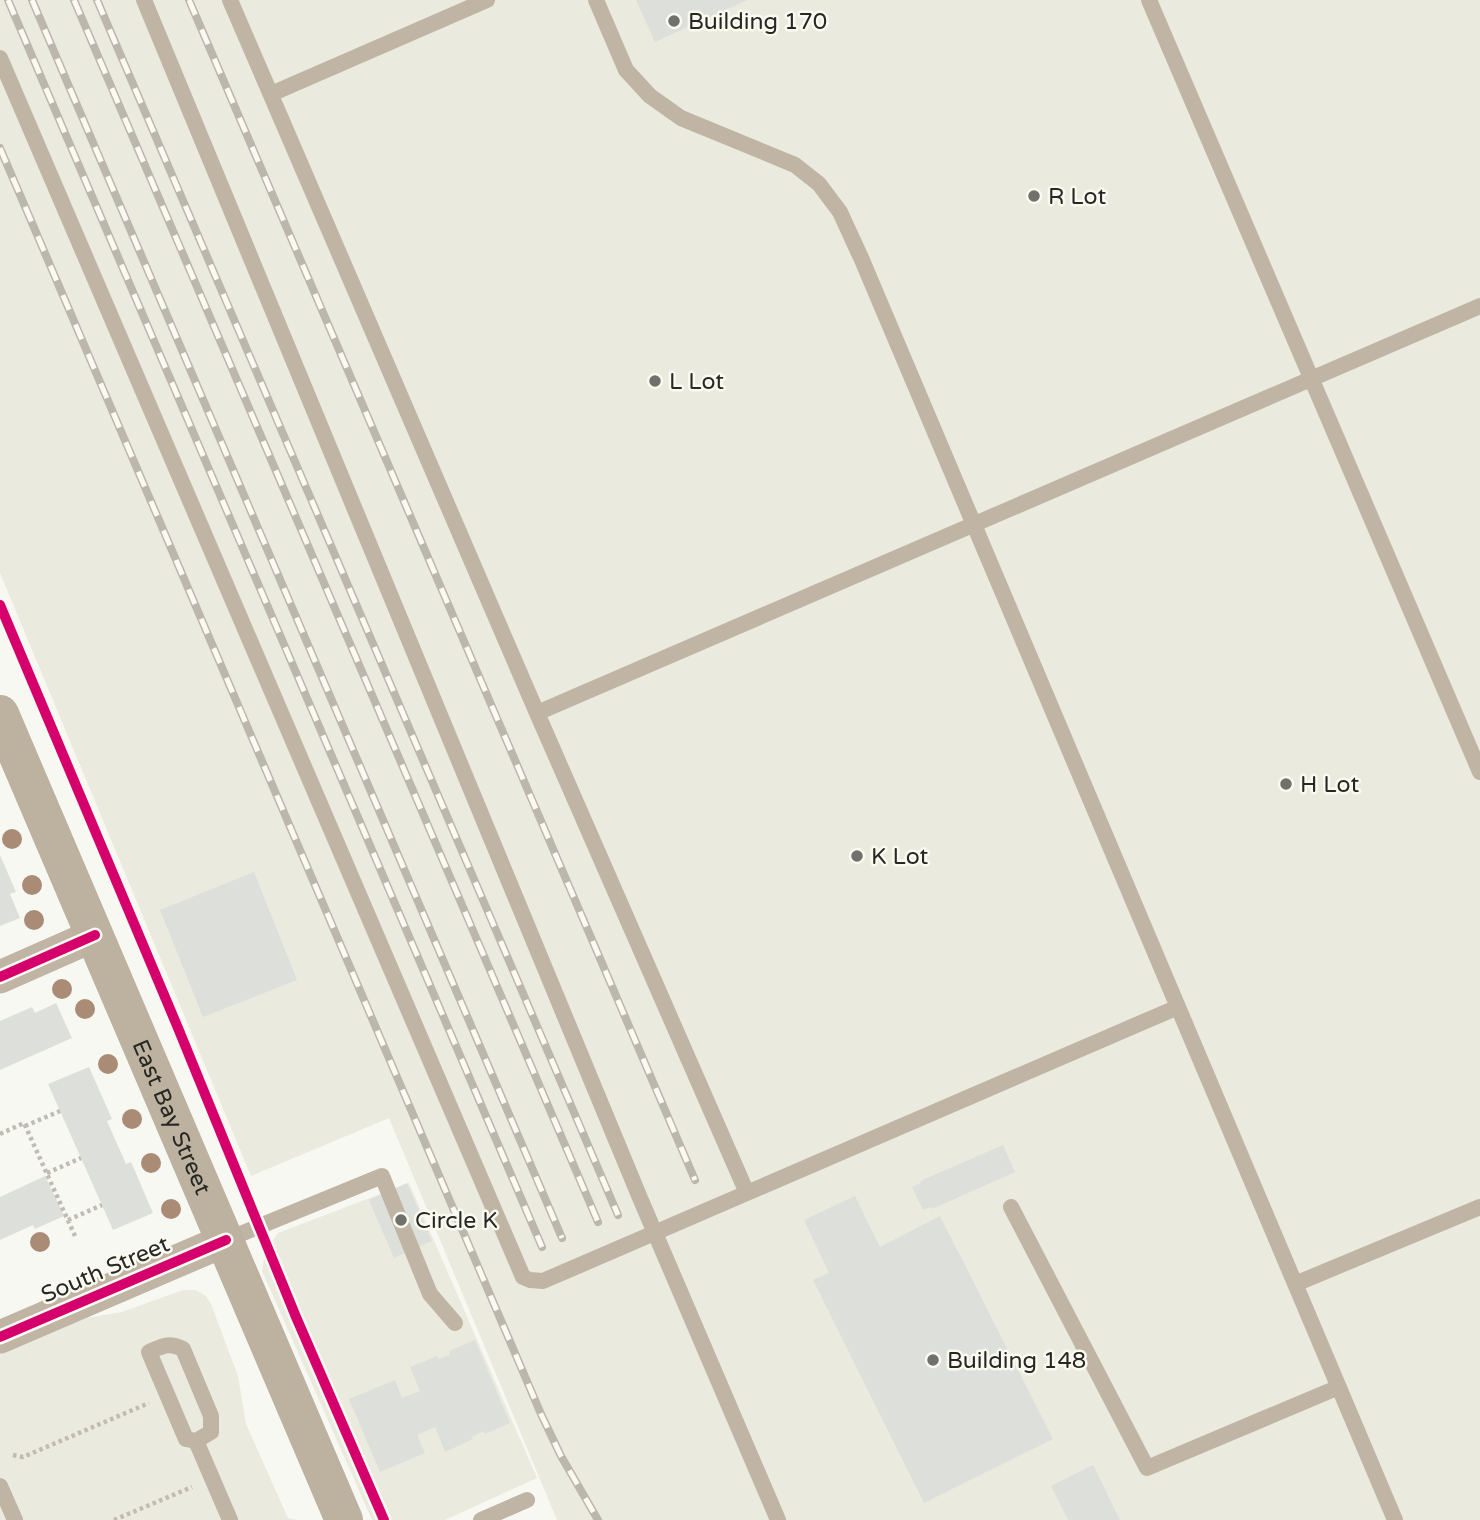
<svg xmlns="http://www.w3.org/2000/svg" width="1480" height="1520" viewBox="0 0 1480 1520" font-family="'Varela Round',sans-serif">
<rect width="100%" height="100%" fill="#f8f8f3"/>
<!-- built -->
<path fill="#eaeadf" d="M0,0H1480V1520H557L389,1118L251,1176L0,573Z
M409,1183L537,1478L445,1520H372L262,1271L265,1251L278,1233Z
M183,1290H195L201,1293L206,1296L211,1304L238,1376L246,1424L288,1518L298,1520H0V1352L68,1321L122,1312Z"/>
<!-- building -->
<path fill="#dddfdb" d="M636,0H747L655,42Z
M0,855L16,892L10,894L20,918L0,926Z
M254,872L297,980L203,1017L160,910Z
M56,1003L72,1038L0,1070V1021L32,1007L35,1013Z
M89,1067L112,1119L107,1121L126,1164L131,1162L153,1213L113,1230L48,1084Z
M1003,1145L1015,1172L932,1209L931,1207L923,1210L912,1187L921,1183L920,1181Z
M45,1176L64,1216L35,1229L33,1225L0,1240V1197Z
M407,1183L432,1241L394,1258L369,1200Z
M855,1196L880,1247L940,1216L1053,1439L924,1503L813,1280L829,1273L804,1220Z
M475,1340L510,1423L485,1434L484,1431L471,1437L473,1439L445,1452L435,1427L417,1435L425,1453L380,1472L349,1399L395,1380L402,1398L420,1391L410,1367L437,1356L438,1359L450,1355L449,1351Z
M1093,1465L1120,1520H1068L1051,1486Z"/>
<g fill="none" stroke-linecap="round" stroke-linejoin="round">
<!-- path -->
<path stroke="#c1bcb2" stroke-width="4.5" stroke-dasharray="3.5 3.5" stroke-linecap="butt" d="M25,1126L60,1111
M0,1134L24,1123L75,1236
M47,1173L81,1158
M68,1220L102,1205
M13,1455L23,1457L149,1403
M114,1520L192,1487"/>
<!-- lane -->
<path stroke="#c0b5a4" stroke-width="16" d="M144,0L640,1198L778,1520
M230,0L537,713L747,1193
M596,0L626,70L650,96L681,118L795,165L819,184L840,212L862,260L1395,1520
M1149,0L1480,772
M0,58L523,1277L530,1280L543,1281L1178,1007
M271,94L487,0
M537,713L1480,306
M1011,1207L1147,1468L1339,1387
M226,1240L382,1176L430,1294L455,1323
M1295,1284L1480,1207
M196,1441L211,1432V1416L183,1349C168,1342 163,1346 149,1352L186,1439L196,1441L230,1520
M0,1486L15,1520
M481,1520L527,1500"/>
<!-- street -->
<path stroke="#c0b5a4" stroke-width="33" d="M0,977L95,935
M0,1337L226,1240"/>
<!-- secondary -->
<path stroke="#bcb29f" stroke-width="38" id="s1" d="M0,714L344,1520"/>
<!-- rail casing -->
<g stroke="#bcb7ad" stroke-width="8">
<path id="rail" d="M8,0L542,1247
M32,0L562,1238
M74,0L598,1222
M97,0L618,1215
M189,0L695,1180
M0,148L541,1414L561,1456L598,1520"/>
</g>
<!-- rail -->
<use href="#rail" stroke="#fafaf1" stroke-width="5" stroke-dasharray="16" stroke-linecap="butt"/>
<!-- cycleway casing -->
<g stroke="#fafaf1" stroke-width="15">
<path id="cycleway" d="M0,605L178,1028L296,1317L384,1520
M0,977L95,935
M0,1337L226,1240"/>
</g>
<!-- cycleway -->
<use href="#cycleway" stroke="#d6006c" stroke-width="10"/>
</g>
<!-- trees -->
<g fill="#a98b76">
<circle cx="12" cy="839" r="10"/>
<circle cx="32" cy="885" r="10"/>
<circle cx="34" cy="920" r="10"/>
<circle cx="62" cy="989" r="10"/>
<circle cx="85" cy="1009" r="10"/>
<circle cx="108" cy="1064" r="10"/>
<circle cx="132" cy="1119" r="10"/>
<circle cx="151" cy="1163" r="10"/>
<circle cx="171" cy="1209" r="10"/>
<circle cx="40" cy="1242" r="10"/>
</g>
<!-- markers -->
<g fill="#70706c" stroke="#fafaf1" stroke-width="2.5">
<circle cx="674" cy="21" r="7"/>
<circle cx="1034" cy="196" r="7"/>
<circle cx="655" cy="381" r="7"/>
<circle cx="1286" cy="784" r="7"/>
<circle cx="857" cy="856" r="7"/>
<circle cx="401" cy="1220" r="7"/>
<circle cx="933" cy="1360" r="7"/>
</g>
<g text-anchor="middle" stroke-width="5" stroke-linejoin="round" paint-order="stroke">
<!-- poi labels -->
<g font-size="23" fill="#272724" stroke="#fafaf1" text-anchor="start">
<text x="688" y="29">Building 170</text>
<text x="1048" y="204">R Lot</text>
<text x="669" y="389">L Lot</text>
<text x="1300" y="792">H Lot</text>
<text x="871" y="864">K Lot</text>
<text x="415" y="1228">Circle K</text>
<text x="947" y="1368">Building 148</text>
</g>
<!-- street labels -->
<g font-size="23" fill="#272724" stroke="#fafaf1">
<text dy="8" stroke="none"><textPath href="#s1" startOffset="438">East Bay Street</textPath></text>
<text transform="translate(105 1269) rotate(-23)" y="8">South Street</text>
</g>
</g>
</svg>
